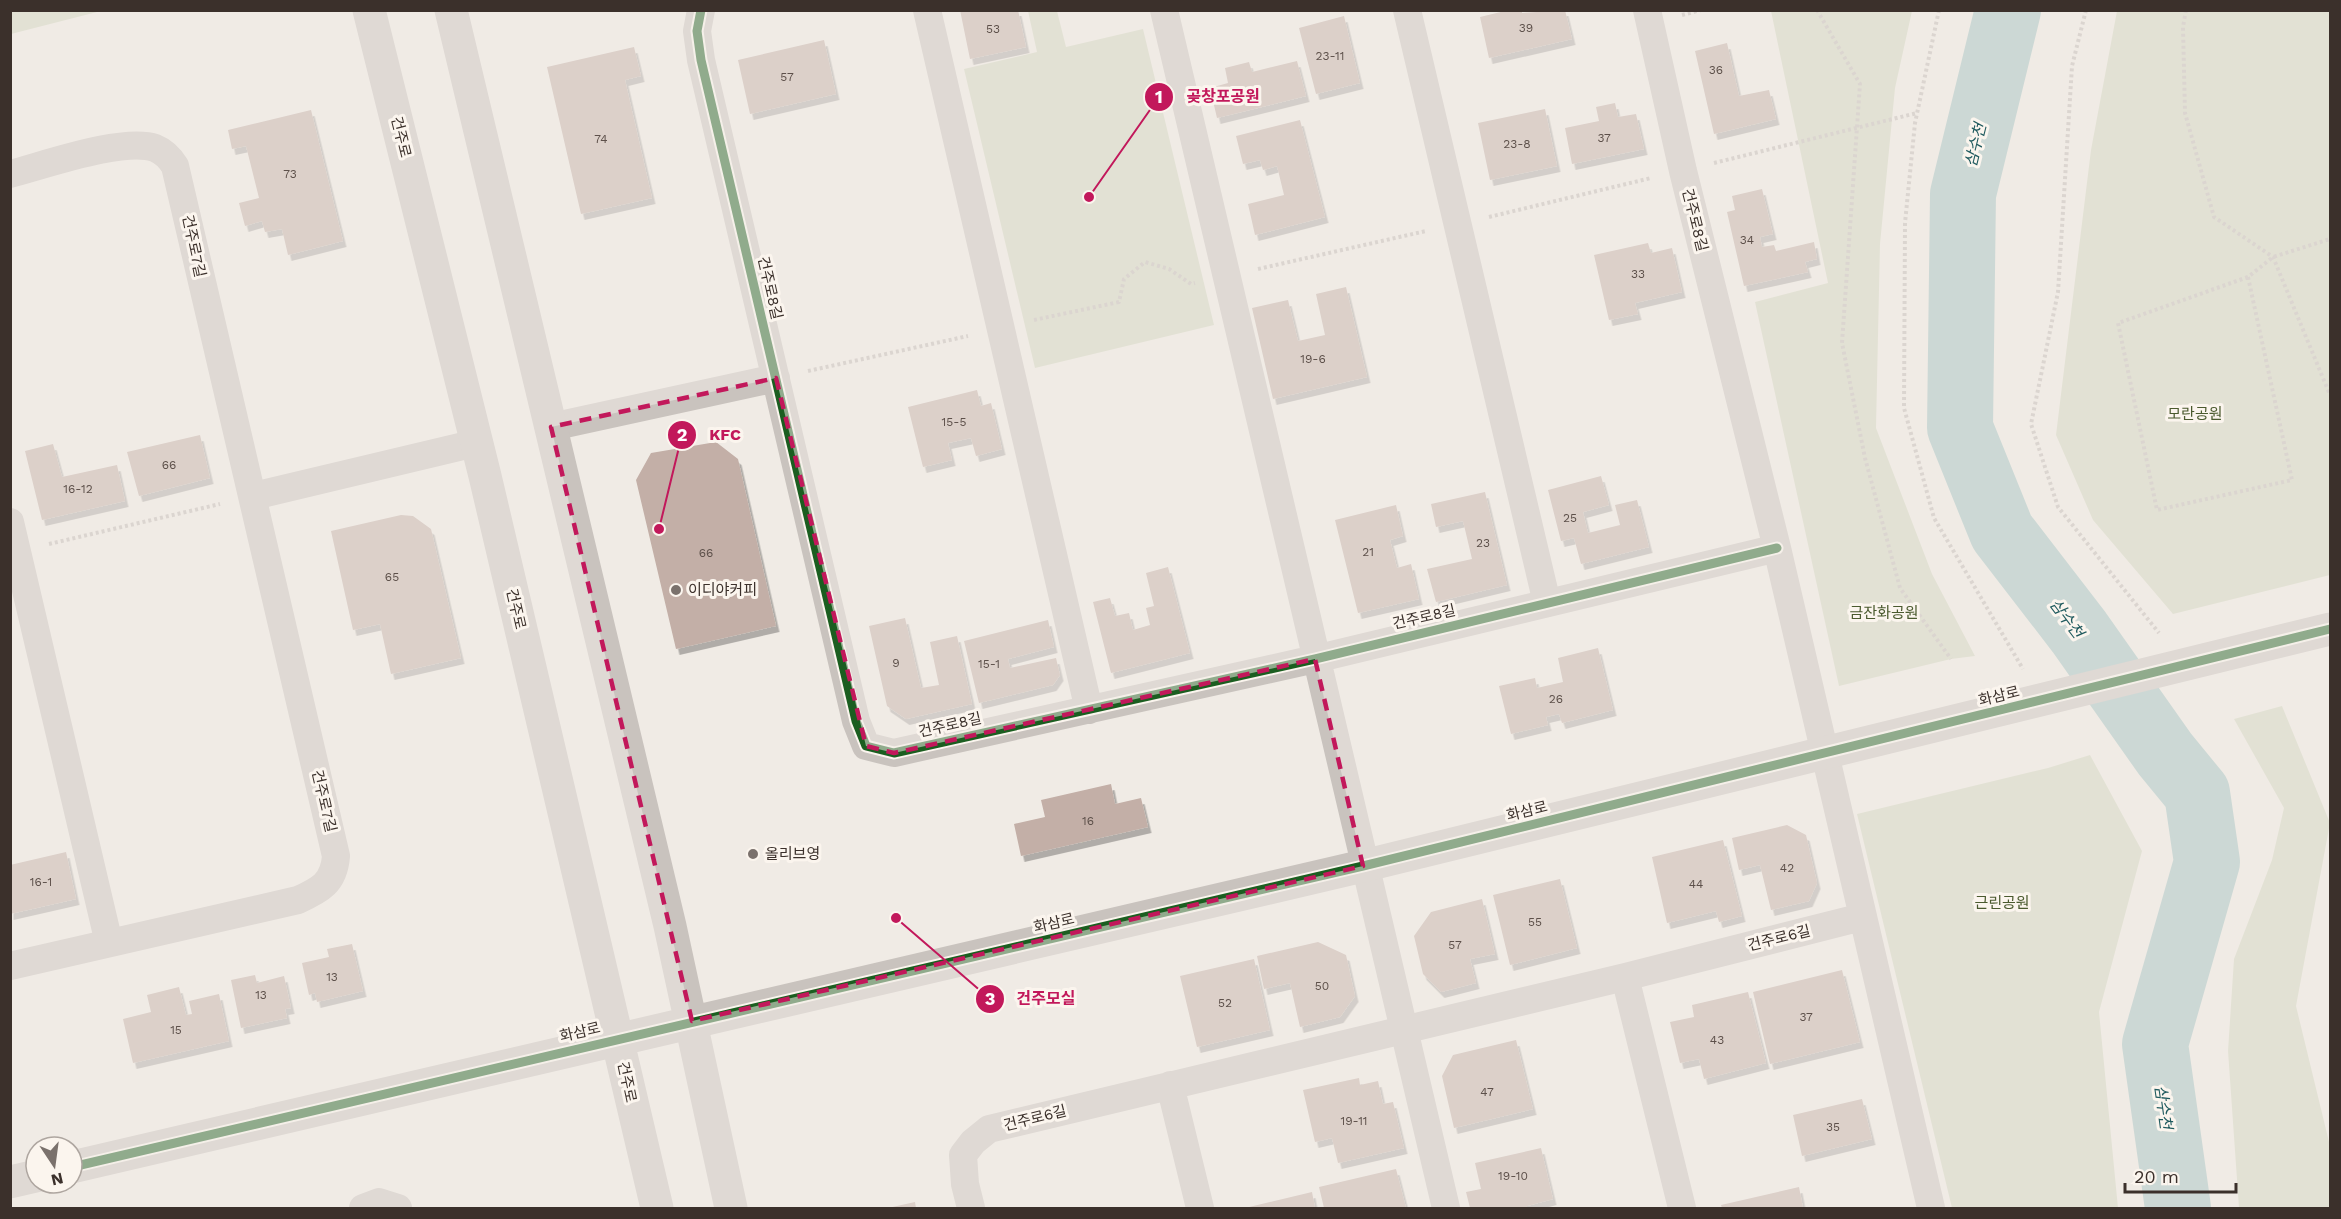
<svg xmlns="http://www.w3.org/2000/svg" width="2341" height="1219" viewBox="0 0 2341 1219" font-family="'Work Sans','Noto Sans KR',sans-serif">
<defs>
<filter id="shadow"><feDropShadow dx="3.5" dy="6" stdDeviation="0" flood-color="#0004"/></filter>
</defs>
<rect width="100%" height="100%" fill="#f0ebe5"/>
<!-- green -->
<path fill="#d1d6bf" d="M11,10H101V11L11,34Z
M1028,11H1057L1066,47L1143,29L1214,325L1035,368L964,69L1037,52Z
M1771,11H1912L1895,88L1880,244L1876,428L1932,574L1975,656L1951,659L1839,686L1755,302L1828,283Z
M2117,11H2330V575L2173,614L2093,520L2056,435L2091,150Z
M2282,706L2330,823L2296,1006L2330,1146V1208H2239L2228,1051L2234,959L2272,860L2284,808L2234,719Z
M2090,755L2142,851L2099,1012L2118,1208H1952L1857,814L2048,768Z"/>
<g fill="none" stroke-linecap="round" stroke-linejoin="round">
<!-- river -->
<path stroke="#a1c2c1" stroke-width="66" d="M2008,10L1963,194L1960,428L2002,532L2079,632L2165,754L2197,793L2207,862L2155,1044L2178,1208"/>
</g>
<!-- building -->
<path fill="#c3afa7" filter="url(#shadow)" d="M960,10H1018L1026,47L970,59Z
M1509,10H1522V13L1565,10L1572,39L1489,58L1480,17Z
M1344,16L1360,83L1316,94L1299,28Z
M824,40L836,94L750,114L738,60Z
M1727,43L1739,96L1769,90L1776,119L1714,134L1695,51Z
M634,47L641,76L625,80L652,198L581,214L547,67Z
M1297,61L1306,96L1217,118L1210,88L1228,83L1225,68L1249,62L1252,72Z
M1615,103L1618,117L1636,114L1644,149L1572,164L1565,128L1599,121L1596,107Z
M1545,109L1557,166L1490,180L1478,123Z
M311,110L343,241L288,255L282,229L265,232L262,221L245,226L239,203L259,198L246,146L232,149L228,130Z
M1300,120L1325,217L1255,235L1248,204L1284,195L1277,166L1263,170L1260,160L1243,164L1236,136Z
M1762,189L1773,234L1760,237L1762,247L1774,245L1776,251L1814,242L1817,259L1805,262L1808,272L1744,286L1727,212L1735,210L1732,196Z
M1648,243L1651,253L1672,248L1682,292L1635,303L1638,314L1609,320L1594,255Z
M1346,287L1367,377L1273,399L1252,308L1288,300L1298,341L1325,335L1316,294Z
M977,390L981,406L991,403L1002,449L976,456L971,438L948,443L952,460L923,467L908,407Z
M200,435L210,478L139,496L127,452Z
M716,442L738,459L776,626L676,649L636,480L651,453Z
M53,444L62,477L117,465L125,501L42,520L25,451Z
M1601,476L1609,505L1583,512L1588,533L1620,525L1615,505L1637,500L1649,547L1581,564L1574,538L1561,541L1548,490Z
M1485,492L1507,585L1436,602L1427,569L1472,559L1463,521L1436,527L1431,504Z
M1396,505L1403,536L1390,540L1397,568L1411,564L1419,599L1358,613L1335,520Z
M401,515L413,516L431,529L461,658L391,674L380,624L353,630L331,531Z
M1168,567L1190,653L1111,673L1093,602L1110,598L1115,616L1129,613L1133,630L1150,625L1146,608L1154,606L1146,573Z
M905,618L921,688L939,685L930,642L957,636L972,704L906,719L887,706L869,626Z
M1048,620L1054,647L1008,659L1010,668L1056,658L1060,675L1053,685L979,703L964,641Z
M1598,648L1613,710L1562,723L1559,714L1546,717L1548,725L1511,734L1499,686L1535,678L1537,688L1563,682L1558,658Z
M1111,784L1115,804L1141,798L1148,827L1021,856L1014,824L1045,817L1041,800Z
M1787,825L1806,835L1817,883L1809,901L1771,910L1760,865L1739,870L1732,838Z
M1723,840L1742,916L1719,922L1716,911L1667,923L1652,857Z
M66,852L76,899L10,914V865Z
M1560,879L1577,948L1510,965L1493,895Z
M1482,899L1495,954L1470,959L1476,983L1441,992L1423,974L1414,936L1431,912Z
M1318,942L1346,955L1355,996L1340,1017L1300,1027L1290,983L1264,989L1257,956Z
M352,944L363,991L317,1002L315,993L309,995L302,963L329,957L327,949Z
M1254,959L1270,1030L1197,1047L1180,976Z
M1842,970L1860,1042L1770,1064L1753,992Z
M255,975L257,983L284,976L291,1008L285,1009L287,1018L241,1028L231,980Z
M179,987L186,1015L192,1014L189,1001L219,994L229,1041L133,1063L123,1019L151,1012L147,995Z
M1748,992L1766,1063L1704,1079L1699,1059L1680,1063L1670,1022L1694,1017L1692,1005Z
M1516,1040L1533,1109L1454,1128L1442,1076L1453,1055Z
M1359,1078L1360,1085L1378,1081L1383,1104L1393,1102L1404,1148L1338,1163L1332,1138L1315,1142L1303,1090Z
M1862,1099L1872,1139L1802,1156L1793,1115Z
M1541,1148L1553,1199L1527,1206V1208H1470L1466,1192L1481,1189L1475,1163Z
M1396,1169L1406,1208H1324L1319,1187Z
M1799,1187L1803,1208H1722L1721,1205Z
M1312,1192L1315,1208H1245Z
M915,1202L916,1208H888Z"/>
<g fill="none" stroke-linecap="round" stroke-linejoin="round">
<!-- path -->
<path stroke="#c2bbb6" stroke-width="4" stroke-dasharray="3 3" stroke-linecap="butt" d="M1817,10L1860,84L1842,343L1865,458L1900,588L1951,659
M1939,10L1915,123L1905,223L1904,408L1934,518L2023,669
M2086,10L2072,66L2058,292L2031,424L2058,507L2159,633
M2186,10L2183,27L2185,113L2214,217L2273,257L2330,395
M1682,15L1701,10
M1714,163L1917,113
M1489,217L1651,178
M1258,269L1426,231
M2248,277L2118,323L2157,510L2292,480L2248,277L2273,257L2330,239
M1034,320L1119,302L1124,279L1145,262L1169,269L1191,284L1195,283
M808,371L968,336
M49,544L220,504"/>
<!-- minor -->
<path stroke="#c9c3be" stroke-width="28" d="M701,10L697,31L701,60L856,721L866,746L894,753L1315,659L1777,548
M927,10L1089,710
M1164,10L1446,1208
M1407,10L1547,603
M1647,10L1683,171L1777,548L1931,1208
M10,174C45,165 124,137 155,148C165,152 170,158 175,166L336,856C334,883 320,890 298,900L10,966
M551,427L776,378
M254,496L476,443
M10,522L109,943
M1625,977L1682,1208
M1170,1085L1200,1208
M363,1208L379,1202L398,1208
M971,1208L965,1184L963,1155L973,1142L989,1129L1625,977L1862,917"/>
<!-- tertiary -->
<path stroke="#c9c3be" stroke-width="33" d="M369,10L485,476L657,1208
M451,10L670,926L731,1208
M72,1167L1363,866L2330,629
M10,1182L36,1176"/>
<!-- cycleway casing -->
<g stroke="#fbf5ee" stroke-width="13">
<path id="cycleway" d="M701,10L697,31L701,60L856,721L866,746L894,753L1315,659L1777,548
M72,1167L1363,866L2330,629"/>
</g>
<!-- cycleway -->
<use href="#cycleway" stroke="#1b5e20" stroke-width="9"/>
</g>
<!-- marked area -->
<path d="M0 0H2341V1219H0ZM776,378L866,746L894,753L1315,659L1363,866L692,1021L551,427Z" fill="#f0ebe5" fill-opacity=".55" fill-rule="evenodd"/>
<path fill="none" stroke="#c2185b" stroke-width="4.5" stroke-dasharray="12 8" stroke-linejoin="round" d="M776,378L866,746L894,753L1315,659L1363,866L692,1021L551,427Z"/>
<!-- markers -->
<g fill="#7a716c" stroke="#fbf5ee" stroke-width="2">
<circle cx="676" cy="590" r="6"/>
<circle cx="753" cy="854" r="6"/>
</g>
<g text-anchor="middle" stroke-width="6" stroke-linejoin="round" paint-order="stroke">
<!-- number labels -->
<g font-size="12" fill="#5d504a">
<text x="1526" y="32">39</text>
<text x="993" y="33">53</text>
<text x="1330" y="60">23-11</text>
<text x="1716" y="74">36</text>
<text x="787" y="81">57</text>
<text x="1604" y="142">37</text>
<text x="601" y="143">74</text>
<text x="1517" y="148">23-8</text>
<text x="290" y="178">73</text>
<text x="1747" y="244">34</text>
<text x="1638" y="278">33</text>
<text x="1313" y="363">19-6</text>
<text x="954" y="426">15-5</text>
<text x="169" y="469">66</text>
<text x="78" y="493">16-12</text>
<text x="1570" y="522">25</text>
<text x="1483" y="547">23</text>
<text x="1368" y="556">21</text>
<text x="706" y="557">66</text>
<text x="392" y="581">65</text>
<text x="896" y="667">9</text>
<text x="989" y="668">15-1</text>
<text x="1556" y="703">26</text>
<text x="1088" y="825">16</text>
<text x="1787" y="872">42</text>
<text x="41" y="886">16-1</text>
<text x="1696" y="888">44</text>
<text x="1535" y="926">55</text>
<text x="1455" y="949">57</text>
<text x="332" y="981">13</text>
<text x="1322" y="990">50</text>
<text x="261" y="999">13</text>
<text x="1225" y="1007">52</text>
<text x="1806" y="1021">37</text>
<text x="176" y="1034">15</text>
<text x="1717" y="1044">43</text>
<text x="1487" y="1096">47</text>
<text x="1354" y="1125">19-11</text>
<text x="1833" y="1131">35</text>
<text x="1513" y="1180">19-10</text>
</g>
<!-- street labels -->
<g font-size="15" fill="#3b302b" stroke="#fbf5ee">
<text transform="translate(401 137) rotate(76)" y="5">건주로</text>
<text transform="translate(1695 220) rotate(76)" y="5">건주로8길</text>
<text transform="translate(194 246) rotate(78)" y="5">건주로7길</text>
<text transform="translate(770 288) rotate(77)" y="5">건주로8길</text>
<text transform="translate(516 609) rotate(77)" y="5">건주로</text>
<text transform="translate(1424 617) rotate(-13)" y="5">건주로8길</text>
<text transform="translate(1999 696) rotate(-14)" y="5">화삼로</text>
<text transform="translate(950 725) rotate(-13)" y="5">건주로8길</text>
<text transform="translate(324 801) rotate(77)" y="5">건주로7길</text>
<text transform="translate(1527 811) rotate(-14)" y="5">화삼로</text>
<text transform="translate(1054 923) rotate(-13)" y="5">화삼로</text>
<text transform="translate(1779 938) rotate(-14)" y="5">건주로6길</text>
<text transform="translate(580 1032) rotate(-13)" y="5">화삼로</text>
<text transform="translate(627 1082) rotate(78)" y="5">건주로</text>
<text transform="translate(1035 1118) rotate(-14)" y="5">건주로6길</text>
</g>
<!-- park labels -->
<g font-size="15" fill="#4a5a2e" stroke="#fbf5ee">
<text x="2195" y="419">모란공원</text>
<text x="1884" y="618">금잔화공원</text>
<text x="2002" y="908">근린공원</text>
</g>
<!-- poi labels -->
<g font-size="15" fill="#3b302b" stroke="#fbf5ee" text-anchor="start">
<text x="688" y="595">이디야커피</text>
<text x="765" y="859">올리브영</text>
</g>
<!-- water labels -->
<g font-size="16" font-style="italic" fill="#1f5a5e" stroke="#fbf5ee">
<text transform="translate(1975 145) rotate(-76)" y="6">삼수천</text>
<text transform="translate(2067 618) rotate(53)" y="6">삼수천</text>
<text transform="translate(2164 1107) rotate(82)" y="6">삼수천</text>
</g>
</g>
<!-- callouts -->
<path fill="none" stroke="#c2185b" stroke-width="2" d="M1089 197L1159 97M659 529L682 435M896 918L990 999"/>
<g fill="#c2185b" stroke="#fbf5ee" stroke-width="2">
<circle cx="1089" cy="197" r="6"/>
<circle cx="659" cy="529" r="6"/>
<circle cx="896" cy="918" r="6"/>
<circle cx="1159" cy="97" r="15"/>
<circle cx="682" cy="435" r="15"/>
<circle cx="990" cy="999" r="15"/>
</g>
<g font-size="18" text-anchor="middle" font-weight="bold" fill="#fff">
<text x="1159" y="103">1</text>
<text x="682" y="441">2</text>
<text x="990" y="1005">3</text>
</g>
<g font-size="16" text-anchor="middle" font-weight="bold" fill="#c2185b" stroke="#fbf5ee" stroke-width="6" stroke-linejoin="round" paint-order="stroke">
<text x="1223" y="102">곶창포공원</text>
<text x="725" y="440">KFC</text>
<text x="1046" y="1004">건주모실</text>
</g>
<!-- border -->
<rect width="2341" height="1219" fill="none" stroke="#3b302b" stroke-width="24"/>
<!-- north arrow -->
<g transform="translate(54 1165) rotate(167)"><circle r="28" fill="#fbf5ee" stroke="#aea6a0" stroke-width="1.5"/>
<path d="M0-4.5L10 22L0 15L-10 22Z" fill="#7a716c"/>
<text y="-9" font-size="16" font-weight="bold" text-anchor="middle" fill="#3b302b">N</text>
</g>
<!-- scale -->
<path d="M2125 1183v9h111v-9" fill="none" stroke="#3b302b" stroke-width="3"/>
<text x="2134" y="1183" font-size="18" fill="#3b302b" stroke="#fbf5ee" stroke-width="4.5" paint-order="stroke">20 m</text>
</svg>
